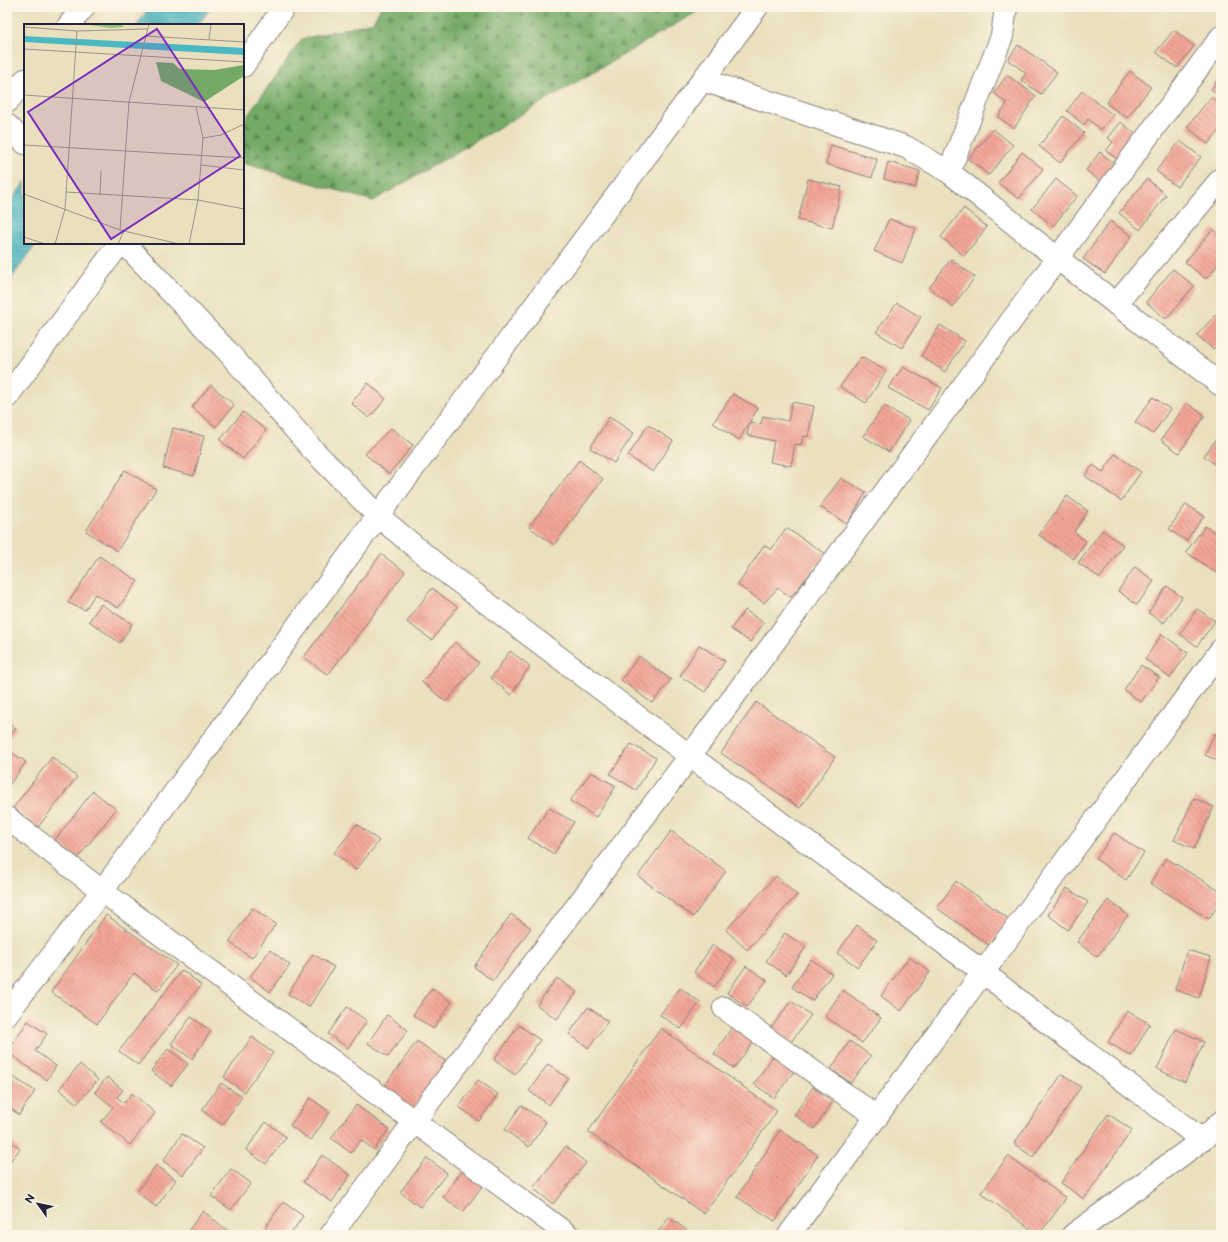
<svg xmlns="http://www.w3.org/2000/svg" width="1228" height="1242" viewBox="0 0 1228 1242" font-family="'Balsamiq Sans',sans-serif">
<defs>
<pattern id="forest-firs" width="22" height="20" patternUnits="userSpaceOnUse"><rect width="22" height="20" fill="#74aa66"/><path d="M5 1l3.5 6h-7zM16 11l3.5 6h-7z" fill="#5f8a55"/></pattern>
<pattern id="water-rules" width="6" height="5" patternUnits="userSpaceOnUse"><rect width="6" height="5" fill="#4ab8c2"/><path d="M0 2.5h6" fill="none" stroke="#3d959f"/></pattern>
<pattern id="building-back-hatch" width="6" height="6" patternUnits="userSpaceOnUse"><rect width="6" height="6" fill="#f3a697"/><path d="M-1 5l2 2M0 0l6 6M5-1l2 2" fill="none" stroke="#c4877c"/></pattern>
</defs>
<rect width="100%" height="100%" fill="#fcf5e5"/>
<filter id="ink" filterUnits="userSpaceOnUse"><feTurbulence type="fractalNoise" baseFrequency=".025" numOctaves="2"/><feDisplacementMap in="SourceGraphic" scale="8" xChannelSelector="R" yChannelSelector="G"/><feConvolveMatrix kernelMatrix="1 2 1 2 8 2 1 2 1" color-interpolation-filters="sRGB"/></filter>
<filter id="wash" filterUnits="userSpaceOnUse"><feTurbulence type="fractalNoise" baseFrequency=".012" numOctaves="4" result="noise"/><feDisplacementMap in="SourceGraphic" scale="16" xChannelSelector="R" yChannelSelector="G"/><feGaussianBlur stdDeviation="0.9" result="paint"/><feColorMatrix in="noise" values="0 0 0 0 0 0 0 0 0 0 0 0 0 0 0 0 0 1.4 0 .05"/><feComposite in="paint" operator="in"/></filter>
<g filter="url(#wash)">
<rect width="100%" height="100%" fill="#eae0be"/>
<!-- forest -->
<path fill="url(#forest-firs)" stroke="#4b6650" d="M381,7H705L373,201L243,163V122L302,39L373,22Z"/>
<!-- water -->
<path fill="url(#water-rules)" stroke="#366d7e" d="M150,7H211L198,25H137Z
M25,182V243H37L7,284V207Z"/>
<g id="blocks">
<!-- building -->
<path fill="url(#building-back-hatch)" d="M1174,30L1194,46L1177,68L1156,52Z
M1018,45L1057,72L1041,94L1021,80L1026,73L1008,60Z
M1130,71L1151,87L1127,118L1106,103Z
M1007,75L1036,96L1014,128L998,117L1007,103L994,93Z
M1221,75V97L1211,89Z
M1082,91L1113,115L1101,130L1088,119L1084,125L1067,111Z
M1211,97L1221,105V128L1208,144L1187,127Z
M1063,116L1084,133L1060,163L1039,146Z
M1121,122L1139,137L1120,161L1106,151L1113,142L1108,138Z
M993,129L1013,145L989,175L968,159Z
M1180,141L1201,157L1177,187L1156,171Z
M831,145L877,159L872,178L826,164Z
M1022,152L1043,169L1019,199L998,183Z
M1100,152L1115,164L1101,182L1086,170Z
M888,162L920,171L915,188L884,179Z
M808,179L842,187L832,228L798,220Z
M1056,179L1077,196L1053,226L1032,209Z
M1147,179L1166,195L1140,230L1119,213Z
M964,208L987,227L964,256L941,237Z
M889,219L916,228L902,263L874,251Z
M1110,221L1132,236L1105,274L1083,259Z
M1213,229L1221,236V261L1206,279L1185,262Z
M951,259L975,277L953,306L929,288Z
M1173,269L1194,286L1166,319L1146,302Z
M897,303L921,317L902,348L876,332Z
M1221,309V341L1213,349L1197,335Z
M940,325L965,341L945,372L921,356Z
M861,357L886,371L866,403L840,387Z
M903,367L942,388L928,410L888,388Z
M368,383L386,399L369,418L351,403Z
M211,385L234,405L216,427L192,407Z
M733,394L758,408L739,440L713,423Z
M1153,397L1170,409L1153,434L1135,422Z
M792,402L814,406L808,437L803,436L801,445L795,444L791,466L770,462L774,441L747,435L750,422L761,424L763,416L788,421Z
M1187,403L1205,416L1179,453L1161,440Z
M884,406L909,420L889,452L863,436Z
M243,412L266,430L243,459L220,440Z
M609,417L634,433L614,463L590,448Z
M648,425L673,441L653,472L628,456Z
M173,428L204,436L194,476L163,468Z
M391,428L413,445L389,474L365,454Z
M1221,432V469L1204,456Z
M1115,454L1141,472L1121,501L1085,476L1093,465L1103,472Z
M579,460L603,479L554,545L529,527Z
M125,470L156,489L117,551L86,531Z
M841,478L866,492L847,524L820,507Z
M1067,496L1088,511L1074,532L1086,541L1074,559L1039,535Z
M1186,504L1204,516L1186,541L1169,529Z
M1205,526L1221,537V576L1186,552Z
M786,528L826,554L791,597L778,588L764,603L738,585L764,545L771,550Z
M1102,530L1123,545L1100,578L1078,563Z
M381,554L405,572L328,675L304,657Z
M99,556L138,581L118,608L95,594L85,610L68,603Z
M1135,567L1154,581L1137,605L1118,591Z
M1167,586L1182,597L1164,623L1148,613Z
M432,588L457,607L432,640L407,622Z
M101,604L132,624L120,643L89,621Z
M1197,609L1215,621L1197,646L1180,634Z
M745,610L764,623L750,642L731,629Z
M1162,634L1188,653L1170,678L1145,659Z
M455,642L479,663L446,702L422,682Z
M699,645L725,661L705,692L680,676Z
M510,651L530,666L511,695L491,678Z
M639,656L671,680L652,703L621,680Z
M1141,665L1159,677L1141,702L1124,690Z
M756,702L835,757L800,808L721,753Z
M7,722L16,728L7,740Z
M1214,734L1221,737V762L1205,755Z
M631,744L656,758L636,790L610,774Z
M7,749L26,762L7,788Z
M52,757L77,777L38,827L13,808Z
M591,772L616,786L596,817L570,801Z
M93,791L116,809L78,858L55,840Z
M1194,798L1214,807L1194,849L1174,840Z
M549,808L574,822L554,854L528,838Z
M357,824L379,841L356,870L334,853Z
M671,831L726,871L693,917L638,876Z
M1114,833L1144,853L1126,880L1096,859Z
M1166,858L1221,892V900L1209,919L1150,883Z
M776,876L797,895L747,950L726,930Z
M956,881L1009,919L990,946L937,908Z
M1067,888L1088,902L1068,930L1048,915Z
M1108,900L1128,915L1097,957L1077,942Z
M252,908L276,924L252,958L229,942Z
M511,914L531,928L493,981L474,967Z
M106,915L177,965L158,991L134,973L97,1024L51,992Z
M857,925L877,940L858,967L837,953Z
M785,933L806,947L786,975L766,961Z
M713,945L734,959L714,987L694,972Z
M270,950L290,965L270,992L250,977Z
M1187,950L1211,957L1199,998L1175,990Z
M313,954L334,967L309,1007L288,994Z
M909,957L930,972L901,1011L881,996Z
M811,959L832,974L812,1001L792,987Z
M746,966L767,980L747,1007L727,993Z
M182,970L201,985L138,1065L119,1051Z
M557,978L577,992L557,1019L537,1005Z
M432,988L452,1002L433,1029L413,1015Z
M680,988L700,1002L681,1029L660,1015Z
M843,990L881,1018L862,1043L825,1016Z
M791,1001L811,1015L791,1042L771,1028Z
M347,1007L367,1021L348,1048L328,1034Z
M588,1007L608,1021L589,1048L569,1034Z
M1127,1011L1150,1024L1131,1056L1108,1042Z
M387,1015L408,1030L388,1057L368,1043Z
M191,1017L211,1031L192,1059L171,1044Z
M28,1021L47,1034L35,1051L56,1066L47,1080L7,1052Z
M519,1025L540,1040L515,1075L494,1060Z
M733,1026L754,1041L734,1068L714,1054Z
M661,1028L777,1111L704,1214L588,1132Z
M1176,1029L1204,1042L1185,1082L1157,1069Z
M252,1037L273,1053L244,1092L224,1077Z
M417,1041L447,1062L413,1109L383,1088Z
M850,1041L871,1056L851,1083L831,1069Z
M168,1049L188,1064L171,1086L151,1071Z
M773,1056L794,1071L774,1098L754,1084Z
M80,1064L98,1080L77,1104L59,1089Z
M548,1064L568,1078L549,1105L529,1091Z
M7,1073L35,1091L19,1115L10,1108L7,1113Z
M1062,1074L1081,1087L1033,1157L1014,1144Z
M107,1077L123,1090L117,1097L124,1103L132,1093L155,1113L130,1145L101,1122L113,1107L95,1092Z
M478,1080L498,1094L479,1121L459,1107Z
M221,1083L242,1097L222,1125L202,1110Z
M813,1087L833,1102L814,1129L794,1115Z
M310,1098L330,1112L311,1140L290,1126Z
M356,1105L389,1129L374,1150L361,1140L351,1153L331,1138Z
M521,1105L546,1122L529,1147L505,1130Z
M1108,1114L1132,1130L1084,1199L1061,1183Z
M266,1122L286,1137L266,1164L246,1150Z
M780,1130L818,1155L775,1221L737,1197Z
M182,1134L203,1148L183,1175L163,1161Z
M7,1138L20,1149L7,1165Z
M566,1146L586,1163L553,1204L533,1188Z
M322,1155L350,1175L332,1202L303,1182Z
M1008,1156L1066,1198L1039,1235L981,1193Z
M427,1158L447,1173L420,1207L400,1192Z
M156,1165L176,1180L156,1207L137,1192Z
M231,1169L251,1183L231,1210L211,1196Z
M463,1170L483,1185L463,1212L443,1197Z
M283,1202L303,1216L290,1235H272L264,1230Z
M203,1211L232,1234L230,1235H185Z
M669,1217L693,1235H656Z"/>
</g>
</g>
<g filter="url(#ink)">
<use href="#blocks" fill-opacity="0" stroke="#86817c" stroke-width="1"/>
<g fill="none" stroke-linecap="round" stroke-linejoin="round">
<!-- minor casing -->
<g stroke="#86817c" stroke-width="24">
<path id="minor" d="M69,25L84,7
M243,66L284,7
M703,80L906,147L949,172L1057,258L1221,385
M7,102L25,80
M7,125L25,143
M949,172L1002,36L1006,7
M124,243L228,352L312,449L378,516L443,570L690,756L983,972L1036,1014L1202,1140
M1116,304L1221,179
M7,397L120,243
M7,818L102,891L568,1235
M724,1008L877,1117
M7,1014L102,891L378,516L757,7
M331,1235L414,1122L690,756L1221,37
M789,1235L1221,650
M1073,1235L1202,1140L1221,1122"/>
</g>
<!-- minor -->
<use href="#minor" stroke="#fff" stroke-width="22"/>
</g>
</g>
<!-- overview -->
<g transform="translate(24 24)">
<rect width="220" height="220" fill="#eae0be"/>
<path d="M59,0H97L100,3L87,4Z" fill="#91c475"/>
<path d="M132,38L149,39L156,45L190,46L220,41V52L180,78L137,57Z" fill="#74aa66"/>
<path d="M0,12L220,24V31L0,18Z" fill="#4ab8c2"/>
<path fill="none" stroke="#9a948a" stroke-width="1" d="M0,3L53,7L123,5M121,12L220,18M185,15L187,0M0,25L220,38M0,71L220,86M179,114L197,111L220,100M0,121L220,134M177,141L220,146M42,168L174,176L220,185M0,170L96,206L155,220M76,171L77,147M96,206L105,78L125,0M0,213L21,220M31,220L41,185L53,7M94,220L100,207M165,220L174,176L179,114L172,83"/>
<path fill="#7b2cbf" fill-opacity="0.15" stroke="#7b2cbf" stroke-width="2" d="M133,5L216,132L87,215L4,88Z"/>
<rect width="220" height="220" fill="none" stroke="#22223b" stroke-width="2"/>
</g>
<!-- margin -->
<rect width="1228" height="1242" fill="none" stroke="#fcf5e5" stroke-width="24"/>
<!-- north arrow -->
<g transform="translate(38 1204) rotate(303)" stroke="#fcf5e5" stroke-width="3" paint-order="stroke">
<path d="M0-3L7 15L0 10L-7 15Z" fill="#22223b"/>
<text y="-6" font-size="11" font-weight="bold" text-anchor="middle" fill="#22223b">N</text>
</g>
</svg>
